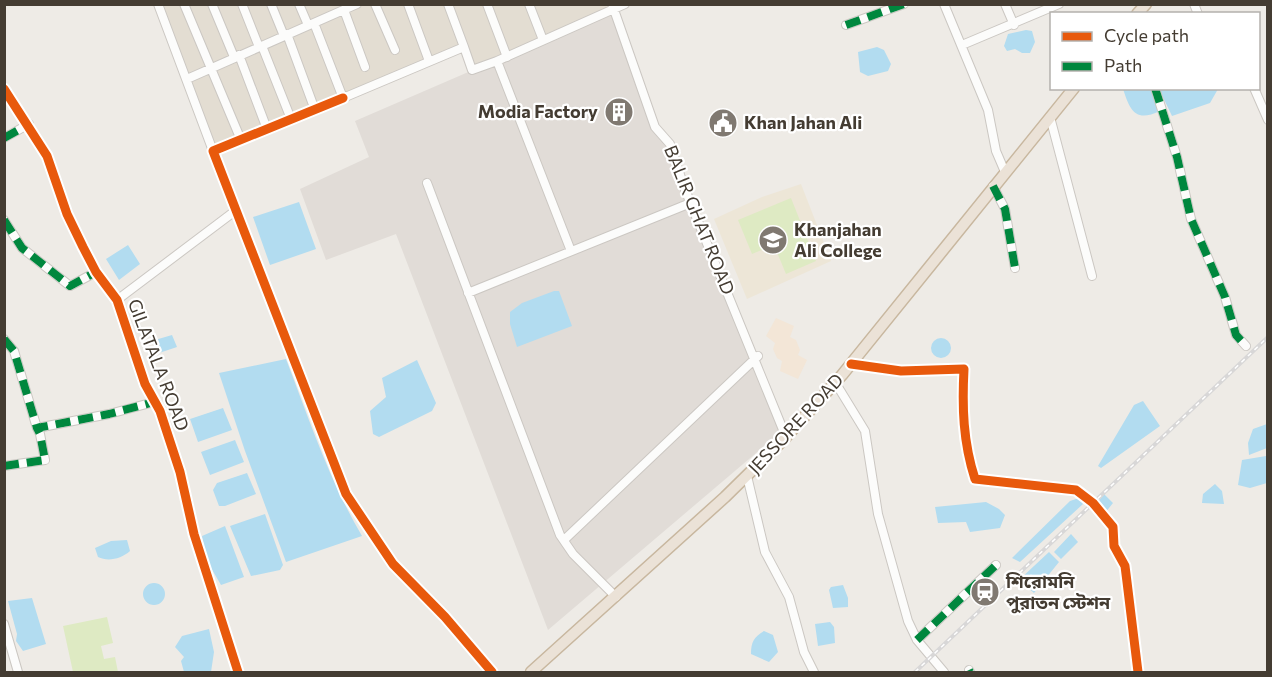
<svg xmlns="http://www.w3.org/2000/svg" width="1272" height="677" viewBox="0 0 1272 677" font-family="Commissioner,'Noto Sans Bengali',sans-serif">
<rect width="100%" height="100%" fill="#eeebe6"/>
<!-- residential -->
<path fill="#e3ddd2" d="M612,4L614,9L472,70L464,48L213,151L158,5Z"/>
<!-- commercial -->
<path fill="#f3e6d7" d="M776,318L794,326L790,337L796,340L800,350L798,355L807,360L798,379L780,371L782,361L777,358L773,349L775,343L766,336Z"/>
<!-- industrial -->
<path fill="#e1dcd7" d="M614,9L655,127L670,144L783,430L548,630L396,234L326,260L300,189L369,157L355,121Z"/>
<!-- education -->
<path fill="#ede6d7" d="M801,184L831,261L747,299L714,219L762,197Z"/>
<!-- green -->
<path fill="#deeac3" d="M791,198L816,261L786,274L774,245L752,254L738,220Z
M107,617L113,643L101,646L104,659L115,657L118,672H73L63,626Z"/>
<!-- water -->
<path fill="#b2dcf0" d="M1026,30L1032,31L1035,42L1030,53H1022L1015,49L1007,51L1004,46L1008,34Z
M877,47L884,50L891,64L888,71L868,76L860,72L858,52Z
M1123,89H1152L1160,111C1135,123 1130,110 1123,89Z
M1159,89H1218L1210,103L1172,116Z
M299,202L316,249L270,265L253,217Z
M128,245L140,264L119,280L106,259Z
M554,291H559L572,326L517,347L510,324V312L522,303Z
M172,335L177,347L159,353L155,340Z
M931 348a10 10 0 1 1 20 0a10 10 0 1 1-20 0Z
M286,359C309,419 329,480 362,536L286,562L245,451L219,373Z
M417,360L436,403L432,411L379,437L373,434L370,411L386,397L382,378Z
M1143,401L1160,426L1101,468L1098,466L1134,405Z
M223,408L232,430L198,442L190,419Z
M1267,424V448L1249,455L1248,443L1253,429Z
M235,440L244,462L210,475L201,452Z
M1266,456L1267,483L1250,488L1238,485L1242,460Z
M247,473L256,494L225,506H219L213,490L217,483Z
M1215,484L1222,491L1224,504L1202,503L1203,494Z
M1104,494L1113,503L1105,513L1097,503Z
M1079,498L1083,504L1020,562L1012,558L1070,501Z
M986,502L999,509L1005,515L1000,528L970,532L966,522L938,523L935,507Z
M265,514L283,565L280,570L251,576L230,526Z
M225,526L244,577L221,585L207,561L202,536Z
M1071,534L1078,542L1061,559L1054,552Z
M127,540L130,551C121,559 108,562 98,557L95,548L111,541Z
M1049,552L1059,562L1034,593L1019,580Z
M143 594a11 11 0 1 1 22 0a11 11 0 1 1-22 0Z
M843,585L848,598V607L833,608L829,590L831,587Z
M32,598L46,644L23,651L16,641L17,634L8,601Z
M830,622L834,627L835,643L818,646L815,624Z
M209,629L214,652L211,672H184L181,661L184,657L175,647L182,636Z
M764,631L773,635L778,652L769,662L751,654C751,642 754,637 764,631Z"/>
<g fill="none" stroke-linecap="round" stroke-linejoin="round">
<!-- minor casing -->
<g stroke="#cbc7c2" stroke-width="10">
<path id="minor" d="M158,4L213,151
M184,4L241,140
M212,4L234,57
M242,4L259,47
M271,4L284,36
M299,4L308,25
M375,4L395,50
M408,4L429,61
M448,4L464,47
M487,4L507,57
M529,4L543,40
M612,4L655,127L670,144L684,187L786,437
M944,4L988,110L996,151L1005,172
M1005,4L1014,25
M1194,4L1198,14
M344,10L365,67
M314,23L343,98L464,47L472,70L497,61L571,251
M846,25L904,4
M287,34L315,110
M962,45L1059,4
M262,46L291,119
M239,55L267,129
M497,61L625,4
M187,79L357,4
M1155,88L1177,157L1191,219L1225,297L1236,335L1246,346
M1254,88L1268,120
M4,89L47,156L67,214L83,247L96,272L117,300L145,384L160,411L180,472L194,534L238,672
M343,98L213,151L346,494L393,564L445,617L492,672
M1050,117L1092,276
M4,138L29,124
M427,183L560,535L573,554L616,597
M993,186L1005,209L1015,268
M4,220L22,248L70,286L96,272
M468,293L693,202
M117,300L235,211
M4,339L14,351L37,428L109,414L154,402
M851,364L901,371L964,369C962,407 963,442 975,479L1076,490L1093,503L1113,527L1114,546L1125,566L1127,582L1138,672
M835,382L865,431L878,514L908,621L917,640L944,672
M4,466L45,460L40,434L37,428
M747,476L765,552L789,597L804,652L814,672
M564,540L758,356
M4,624L18,672
M917,640L996,565
M969,670L970,672"/>
</g>
<!-- highway casing -->
<g stroke="#c8b79f" stroke-width="13">
<path id="highway" d="M1137,14L1146,4
M531,672L725,497L786,437L842,375L1074,88"/>
</g>
<!-- minor -->
<use href="#minor" stroke="#fcfcfb" stroke-width="8"/>
<!-- highway -->
<use href="#highway" stroke="#ebe2d7" stroke-width="10"/>
<!-- rail casing -->
<g stroke="#d8d7d7" stroke-width="4">
<path id="rail" d="M915,672L1268,337"/>
</g>
<!-- rail -->
<use href="#rail" stroke="#fff" stroke-width="1.5" stroke-dasharray="4.5" stroke-linecap="butt"/>
<!-- quiet -->
<path stroke="#00873e" stroke-width="8" stroke-dasharray="15 8" stroke-linecap="butt" d="M846,25L904,4
M1155,88L1177,157L1191,219L1225,297L1236,335L1246,346
M4,138L29,124
M993,186L1005,209L1015,268
M4,220L22,248L70,286L96,272
M4,339L14,351L37,428L109,414L154,402
M4,466L45,460L40,434L37,428
M917,640L996,565
M969,670L970,672"/>
<!-- cycleway casing -->
<g stroke="#fff" stroke-width="13">
<path id="cycleway" d="M4,89L47,156L67,214L83,247L96,272L117,300L145,384L160,411L180,472L194,534L238,672
M343,98L213,151L346,494L393,564L445,617L492,672
M851,364L901,371L964,369C962,407 963,442 975,479L1076,490L1093,503L1113,527L1114,546L1125,566L1127,582L1138,672"/>
</g>
<!-- cycleway -->
<use href="#cycleway" stroke="#e8590c" stroke-width="9"/>
</g>
<!-- icons -->
<defs>
<g id="building-disc" transform="scale(1.5)"><circle r="9.5" fill="#807971" stroke="#fff"/><path d="M-4-6H4V6H1V3H-1V6H-4ZM-2.5-4.3h1.7v1.8h-1.7ZM.8-4.3h1.7v1.8H.8ZM-2.5-1h1.7V.8h-1.7ZM.8-1h1.7V.8H.8Z" fill="#fff"/></g>
<g id="civic-disc" transform="scale(1.5)"><circle r="9.5" fill="#807971" stroke="#fff"/><path d="M-.6-6.5H3V-4.5H.6V-3L4-1V1h2V6H-6V1h2V-1L-.6-3ZM-1.2 2.5V6h2.4V2.5Z" fill="#fff"/></g>
<g id="university-disc" transform="scale(1.5)"><circle r="9.5" fill="#807971" stroke="#fff"/><path d="M0-5L7-2L0 1L-7-2ZM-4 1L0 2.5L4 1V4Q0 6-4 4Z" fill="#fff"/></g>
<g id="station-disc" transform="scale(1.5)"><circle r="9.5" fill="#807971" stroke="#fff"/><path d="M-3-6H3Q5-6 5-4V2Q5 4 3 4L4.5 6H3L1.5 4h-3L-3 6H-4.5L-3 4Q-5 4-5 2V-4Q-5-6-3-6ZM-3.5-4v3h7v-3ZM-3.5 1v1.5H-2V1ZM2 1v1.5H3.5V1Z" fill="#fff"/></g>
</defs>
<g fill-rule="evenodd">
<use href="#building-disc" x="619" y="112"/>
<use href="#civic-disc" x="723" y="123"/>
<use href="#university-disc" x="773" y="240"/>
<use href="#station-disc" x="985" y="592"/>
</g>
<g text-anchor="middle" stroke-width="4.5" stroke-linejoin="round" paint-order="stroke">
<!-- poi labels -->
<g font-size="18" font-weight="bold" fill="#443c32" stroke="#fff" text-anchor="start">
<text x="598" y="118" text-anchor="end">Modia Factory</text>
<text x="744" y="129">Khan Jahan Ali</text>
<text x="794" y="236">Khanjahan<tspan x="794" dy="21">Ali College</tspan></text>
<text x="1006" y="588">শিরোমনি<tspan x="1006" dy="21">পুরাতন স্টেশন</tspan></text>
</g>
<!-- street labels -->
<g font-size="18" fill="#443c32" stroke="#fff">
<text transform="translate(699 220) rotate(68)" y="6">BALIR GHAT ROAD</text>
<text transform="translate(158 365) rotate(69)" y="6">GILATALA ROAD</text>
<text transform="translate(796 424) rotate(-47)" y="6">JESSORE ROAD</text>
</g>
</g>
<!-- border -->
<rect width="1272" height="677" fill="none" stroke="#443c32" stroke-width="12"/>
<!-- legend -->
<rect x="1050" y="12" width="210" height="78" fill="#ffffff" stroke="#b4b1ad" stroke-width="1.5"/>
<rect x="1062" y="32" width="30" height="9" fill="#e8590c" stroke="#b4b1ad" stroke-width="1.5"/>
<text x="1104" y="42" font-size="18" fill="#443c32">Cycle path</text>
<rect x="1062" y="62" width="30" height="9" fill="#00873e" stroke="#b4b1ad" stroke-width="1.5"/>
<text x="1104" y="72" font-size="18" fill="#443c32">Path</text>
</svg>
